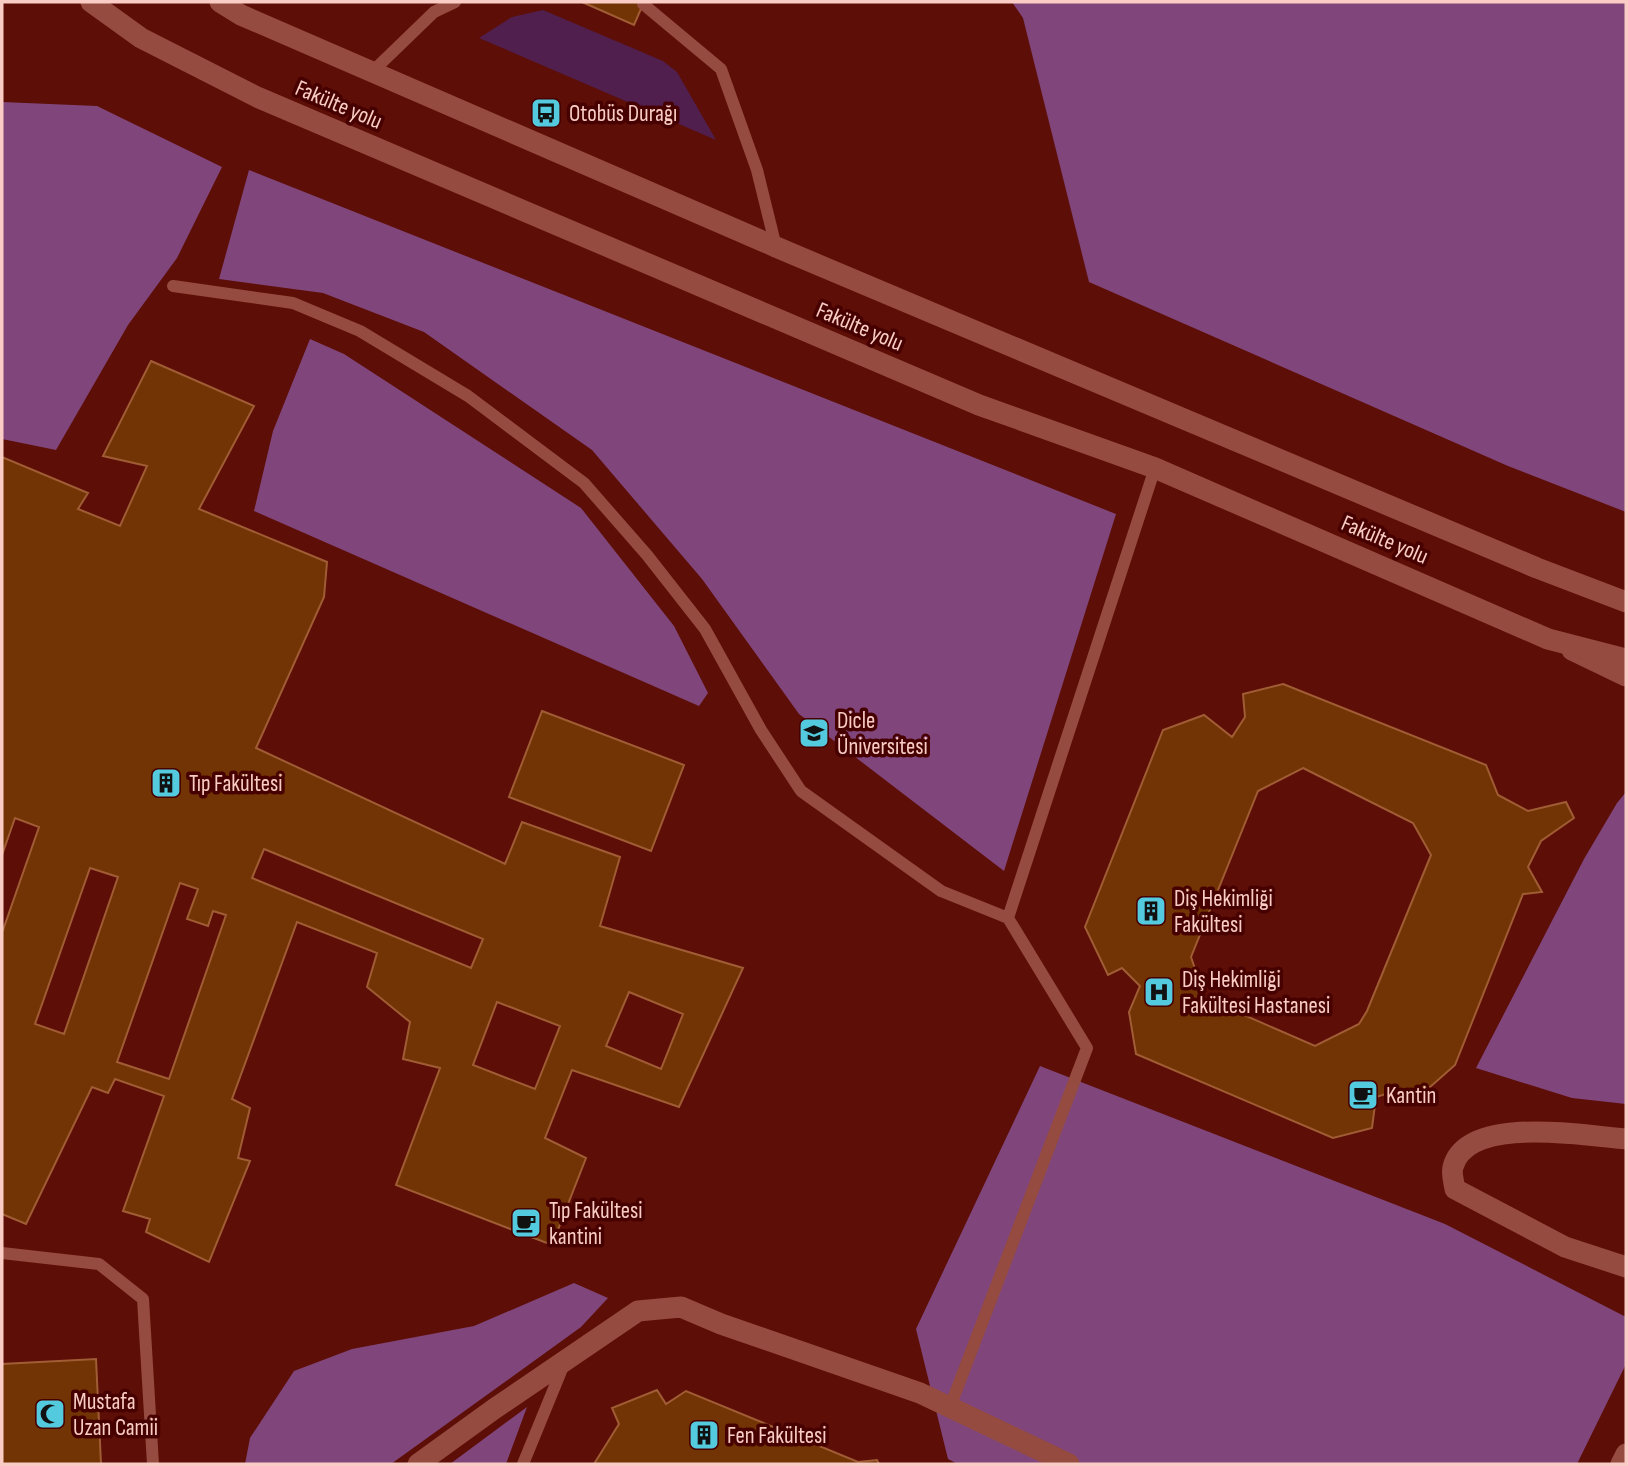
<svg xmlns="http://www.w3.org/2000/svg" width="1628" height="1466" viewBox="0 0 1628 1466" font-family="'Sofia Sans Condensed',sans-serif">
<rect width="100%" height="100%" fill="#520b05"/>
<!-- built -->
<path fill="#5d0e06" d="M2,2H1626V1464H2Z"/>
<!-- green -->
<path fill="#501f4d" d="M543,10L663,61L677,72L716,140L479,38L512,17Z"/>
<!-- forest -->
<path fill="#80467b" d="M1012,2H1626V512L1508,466L1089,282L1023,18Z
M2,102L97,106L222,167L177,258L128,325L56,450L2,439Z
M249,170L1116,514L1004,871L799,714L702,579L592,450L424,332L323,293L219,279Z
M310,339L344,354L581,508L674,626L708,693L699,706L254,511L273,431Z
M1626,792V1104L1572,1098L1476,1068L1584,859L1617,803Z
M1040,1066L1445,1224L1626,1317V1364L1577,1464H958L948,1459L916,1329Z
M574,1283L608,1298L581,1327L391,1464H245L250,1438L294,1371L352,1349L474,1326Z
M527,1407L506,1464H450Z"/>
<!-- building -->
<path fill="#723404" stroke="#a05d35" stroke-width="2" fill-rule="evenodd" d="M582,2H644L634,25Z
M151,361L254,406L199,509L327,562L324,597L256,748L505,864L522,822L620,857L600,926L743,968L679,1107L572,1070L545,1138L586,1158L552,1245L396,1185L440,1068L403,1059L410,1022L367,987L377,953L297,922L232,1099L250,1108L238,1158L250,1161L209,1262L146,1232L150,1219L123,1211L164,1096L115,1079L108,1093L92,1087L26,1224L2,1214V933L39,827L15,818L2,855V457L88,493L78,509L120,526L147,466L103,456ZM264,849L483,939L471,968L252,878ZM90,868L118,877L64,1034L35,1024ZM180,883L198,889L187,919L208,926L213,911L226,915L169,1079L117,1062ZM629,992L683,1014L661,1069L606,1046ZM497,1002L560,1026L535,1089L473,1065Z
M1283,684L1486,765L1498,795L1528,811L1566,802L1574,818L1541,841L1528,867L1542,892L1523,894L1455,1065L1413,1102L1395,1091L1376,1097L1372,1128L1333,1138L1136,1054L1129,1012L1140,986L1122,968L1108,975L1085,927L1163,730L1204,715L1232,737L1245,717L1243,694ZM1303,768L1413,823L1431,855L1367,1011L1359,1024L1315,1046L1205,998L1191,957L1258,791Z
M542,711L684,765L651,851L509,797Z
M96,1359L101,1464H2V1364Z
M657,1390L666,1404L686,1391L858,1462L877,1460L879,1464H594L619,1424L612,1408Z"/>
<g fill="none" stroke-linecap="round" stroke-linejoin="round">
<!-- lane -->
<path stroke="#954b3f" stroke-width="12" d="M643,4L721,69L757,170L776,247
M372,72L434,12L455,2
M173,286L293,303L360,331L468,396L584,483L647,555L705,629L761,730L801,791L941,891L1008,918
M2,1253L99,1264L143,1299L153,1464
M950,1407L1087,1048L1008,918L1155,468
M523,1464L564,1364"/>
<!-- street -->
<path stroke="#954b3f" stroke-width="21" d="M1572,650L1626,676
M1626,1139C1586,1136 1467,1114 1453,1167C1451,1173 1454,1183 1455,1189L1565,1247L1626,1267
M418,1464L494,1409L638,1311L681,1307L721,1324L920,1393L1069,1464
M1621,1464L1626,1454"/>
<!-- secondary -->
<path stroke="#954b3f" stroke-width="21" d="M91,2L141,38L257,97L979,405L1155,468L1548,639L1626,659
M220,2L241,15L776,247L1537,568L1626,602"/>
</g>
<!-- icons -->
<defs>
<g id="bus-square" transform="scale(1.575)"><rect x="-9" y="-9" width="18" height="18" rx="4" fill="#54cade" stroke="#460000"/><path d="M-5-6H5V4H4V6H2V4H-2V6H-4V4H-5ZM-3.5-4V0h7V-4ZM-3.5 1.2v1.5H-2V1.2ZM2 1.2v1.5H3.5V1.2Z" fill="#111"/></g>
<g id="university-square" transform="scale(1.575)"><rect x="-9" y="-9" width="18" height="18" rx="4" fill="#54cade" stroke="#460000"/><path d="M0-5L7-2L0 1L-7-2ZM-4 1L0 2.5L4 1V4Q0 6-4 4Z" fill="#111"/></g>
<g id="building-square" transform="scale(1.575)"><rect x="-9" y="-9" width="18" height="18" rx="4" fill="#54cade" stroke="#460000"/><path d="M-4-6H4V6H1V3H-1V6H-4ZM-2.5-4.3h1.7v1.8h-1.7ZM.8-4.3h1.7v1.8H.8ZM-2.5-1h1.7V.8h-1.7ZM.8-1h1.7V.8H.8Z" fill="#111"/></g>
<g id="hospital-square" transform="scale(1.575)"><rect x="-9" y="-9" width="18" height="18" rx="4" fill="#54cade" stroke="#460000"/><path d="M-5-5h3v3.5h4V-5h3V5h-3V1.5h-4V5h-3Z" fill="#111"/></g>
<g id="cafe-square" transform="scale(1.575)"><rect x="-9" y="-9" width="18" height="18" rx="4" fill="#54cade" stroke="#460000"/><path d="M-5.5-4.5H6V0H3Q3 3.5 0 3.5H-2.5Q-5.5 3.5-5.5 0ZM3-3.2v2h1.7v-2ZM-6 4.5H4V6H-6Z" fill="#111"/></g>
<g id="mosque-square" transform="scale(1.575)"><rect x="-9" y="-9" width="18" height="18" rx="4" fill="#54cade" stroke="#460000"/><path d="M3.5-4.9A6 6 0 1 0 3.5 4.9A5 5 0 1 1 3.5-4.9Z" fill="#111"/></g>
</defs>
<g fill-rule="evenodd">
<use href="#bus-square" x="546" y="113"/>
<use href="#university-square" x="814" y="733"/>
<use href="#building-square" x="166" y="783"/>
<use href="#building-square" x="1151" y="911"/>
<use href="#hospital-square" x="1159" y="992"/>
<use href="#cafe-square" x="1363" y="1095"/>
<use href="#cafe-square" x="526" y="1223"/>
<use href="#mosque-square" x="50" y="1414"/>
<use href="#building-square" x="704" y="1435"/>
</g>
<g text-anchor="middle" stroke-width="7" stroke-linejoin="round" paint-order="stroke">
<!-- street labels -->
<g font-size="23" fill="#f9cdc5" stroke="#460000">
<text transform="translate(339 104) rotate(23)" y="8">Fakülte yolu</text>
<text transform="translate(860 326) rotate(23)" y="8">Fakülte yolu</text>
<text transform="translate(1385 539) rotate(23)" y="8">Fakülte yolu</text>
</g>
<!-- poi labels -->
<g font-size="23" fill="#f9cdc5" stroke="#460000" text-anchor="start">
<text x="569" y="121">Otobüs Durağı</text>
<text x="837" y="728">Dicle<tspan x="837" dy="26">Üniversitesi</tspan></text>
<text x="189" y="791">Tıp Fakültesi</text>
<text x="1174" y="906">Diş Hekimliği<tspan x="1174" dy="26">Fakültesi</tspan></text>
<text x="1182" y="987">Diş Hekimliği<tspan x="1182" dy="26">Fakültesi Hastanesi</tspan></text>
<text x="1386" y="1103">Kantin</text>
<text x="549" y="1218">Tıp Fakültesi<tspan x="549" dy="26">kantini</tspan></text>
<text x="73" y="1409">Mustafa<tspan x="73" dy="26">Uzan Camii</tspan></text>
<text x="727" y="1443">Fen Fakültesi</text>
</g>
</g>
<!-- border -->
<rect width="1628" height="1466" fill="none" stroke="#f9cdc5" stroke-width="7"/>
</svg>
